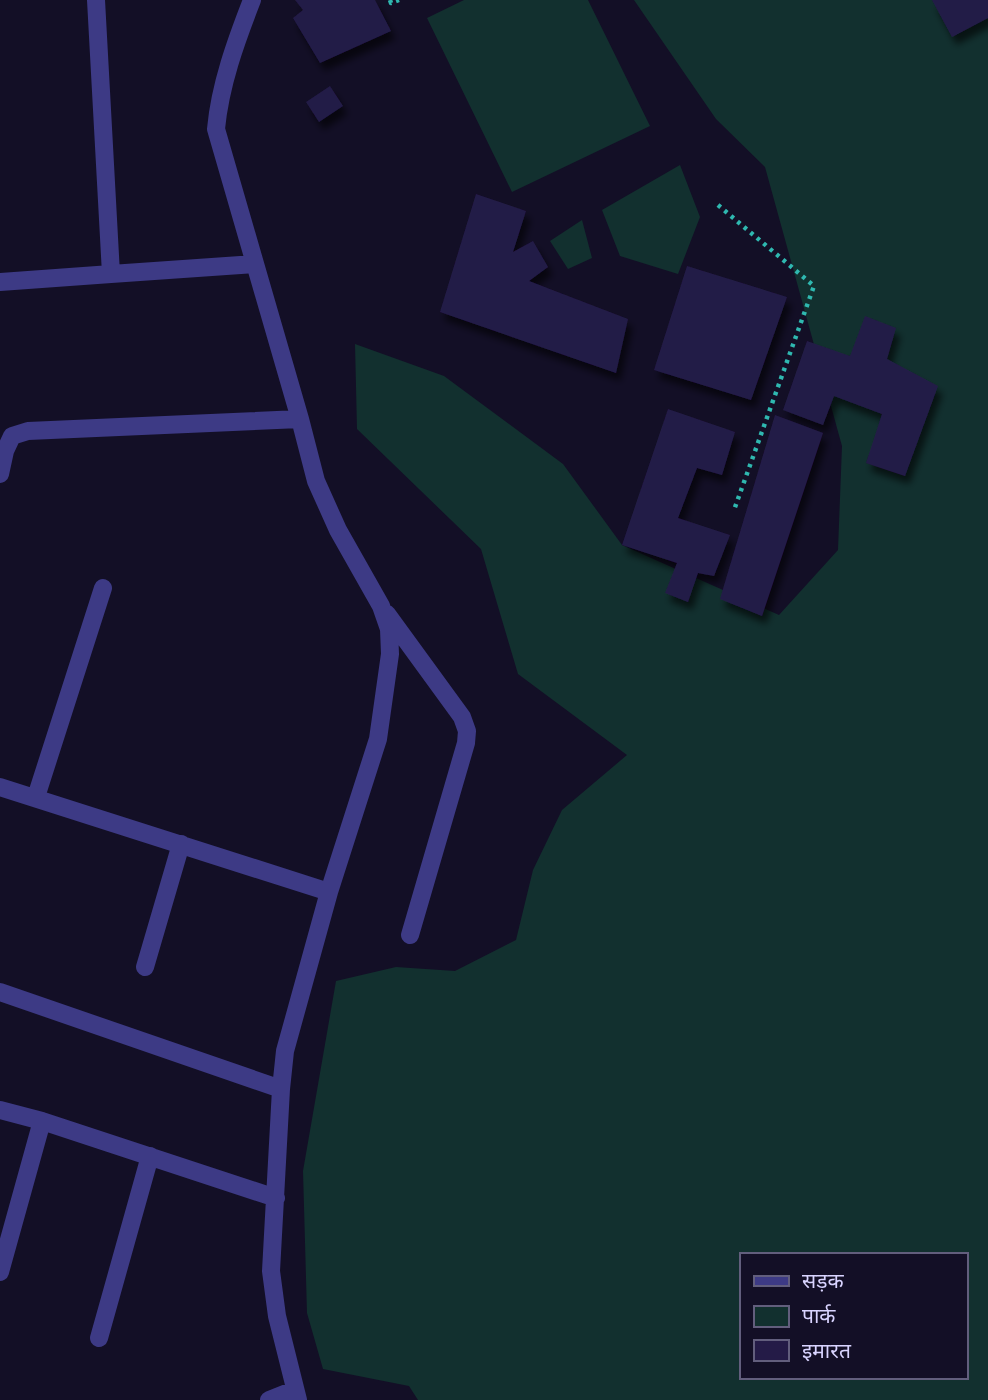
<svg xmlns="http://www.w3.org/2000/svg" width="988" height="1400" viewBox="0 0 988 1400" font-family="'Fira Sans Condensed','Noto Sans Devanagari',sans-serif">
<defs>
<filter id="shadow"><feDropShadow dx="4.5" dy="8" stdDeviation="3.5" flood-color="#0009"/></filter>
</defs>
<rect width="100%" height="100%" fill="#130f26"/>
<!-- green -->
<path fill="#12302f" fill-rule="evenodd" d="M464,0H588L650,126L512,192L427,18Z
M634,0H988V1400H418L409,1386L323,1369L307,1313L303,1171L336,981L396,967L455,971L516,940L533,870L562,810L627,755L518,674L481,549L357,429L355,344L444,376L563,464L622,545L779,615L838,550L842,446L765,167L716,119ZM741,1255H965V1377H741Z
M680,165L700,217L678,274L620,256L602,210Z
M582,220L592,258L568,269L550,241Z"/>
<!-- building -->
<path fill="#241b47" filter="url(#shadow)" d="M295,0H375L391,31L320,63L293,18L303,10Z
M932,0H988V18L952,37Z
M330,86L343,106L319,122L306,102Z
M476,194L526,211L513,252L533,241L548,267L529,281L628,319L616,373L440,312Z
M687,266L787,297L751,400L654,370Z
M865,316L896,328L887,359L938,386L905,476L866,463L882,414L834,396L823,425L783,410L807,341L850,356Z
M668,409L735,432L722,475L697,468L678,518L730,535L714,576L698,573L688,602L665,593L677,563L622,545Z
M775,415L823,433L762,616L720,599Z"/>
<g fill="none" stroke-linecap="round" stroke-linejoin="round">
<!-- path -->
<path stroke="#2fb8b0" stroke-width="4.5" stroke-dasharray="3.5 5" stroke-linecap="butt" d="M390,0L391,3L399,0
M718,205L814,286L734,510"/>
<!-- minor -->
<path stroke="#3d3a85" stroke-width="18" d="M252,0C236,41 220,85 216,129L300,419L316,481L338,530L381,606L389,629L390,654L378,739L329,892L285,1051L281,1089L271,1271L277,1316L298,1400
M111,274L255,264
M0,282L111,274L96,0
M0,474L5,451L12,436L28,431L300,419
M387,614L462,717L467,731L466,743L410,935
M0,787L329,892
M36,797L103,588
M145,967L181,844
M0,992L281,1089
M0,1110L42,1121L276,1198
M0,1272L42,1121
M99,1338L150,1156
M269,1400L294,1390"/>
</g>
<!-- legend -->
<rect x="740" y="1253" width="228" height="126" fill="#130f26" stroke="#625e7d" stroke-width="2"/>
<rect x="754" y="1276" width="35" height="10" fill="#3d3a85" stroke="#625e7d" stroke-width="2"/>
<text x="802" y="1288" font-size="21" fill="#d9d4ff">सड़क</text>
<rect x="754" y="1306" width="35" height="21" fill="#12302f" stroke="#625e7d" stroke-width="2"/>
<text x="802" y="1323" font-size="21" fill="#d9d4ff">पार्क</text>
<rect x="754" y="1340" width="35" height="21" fill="#241b47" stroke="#625e7d" stroke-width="2"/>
<text x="802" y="1358" font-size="21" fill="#d9d4ff">इमारत</text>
</svg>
